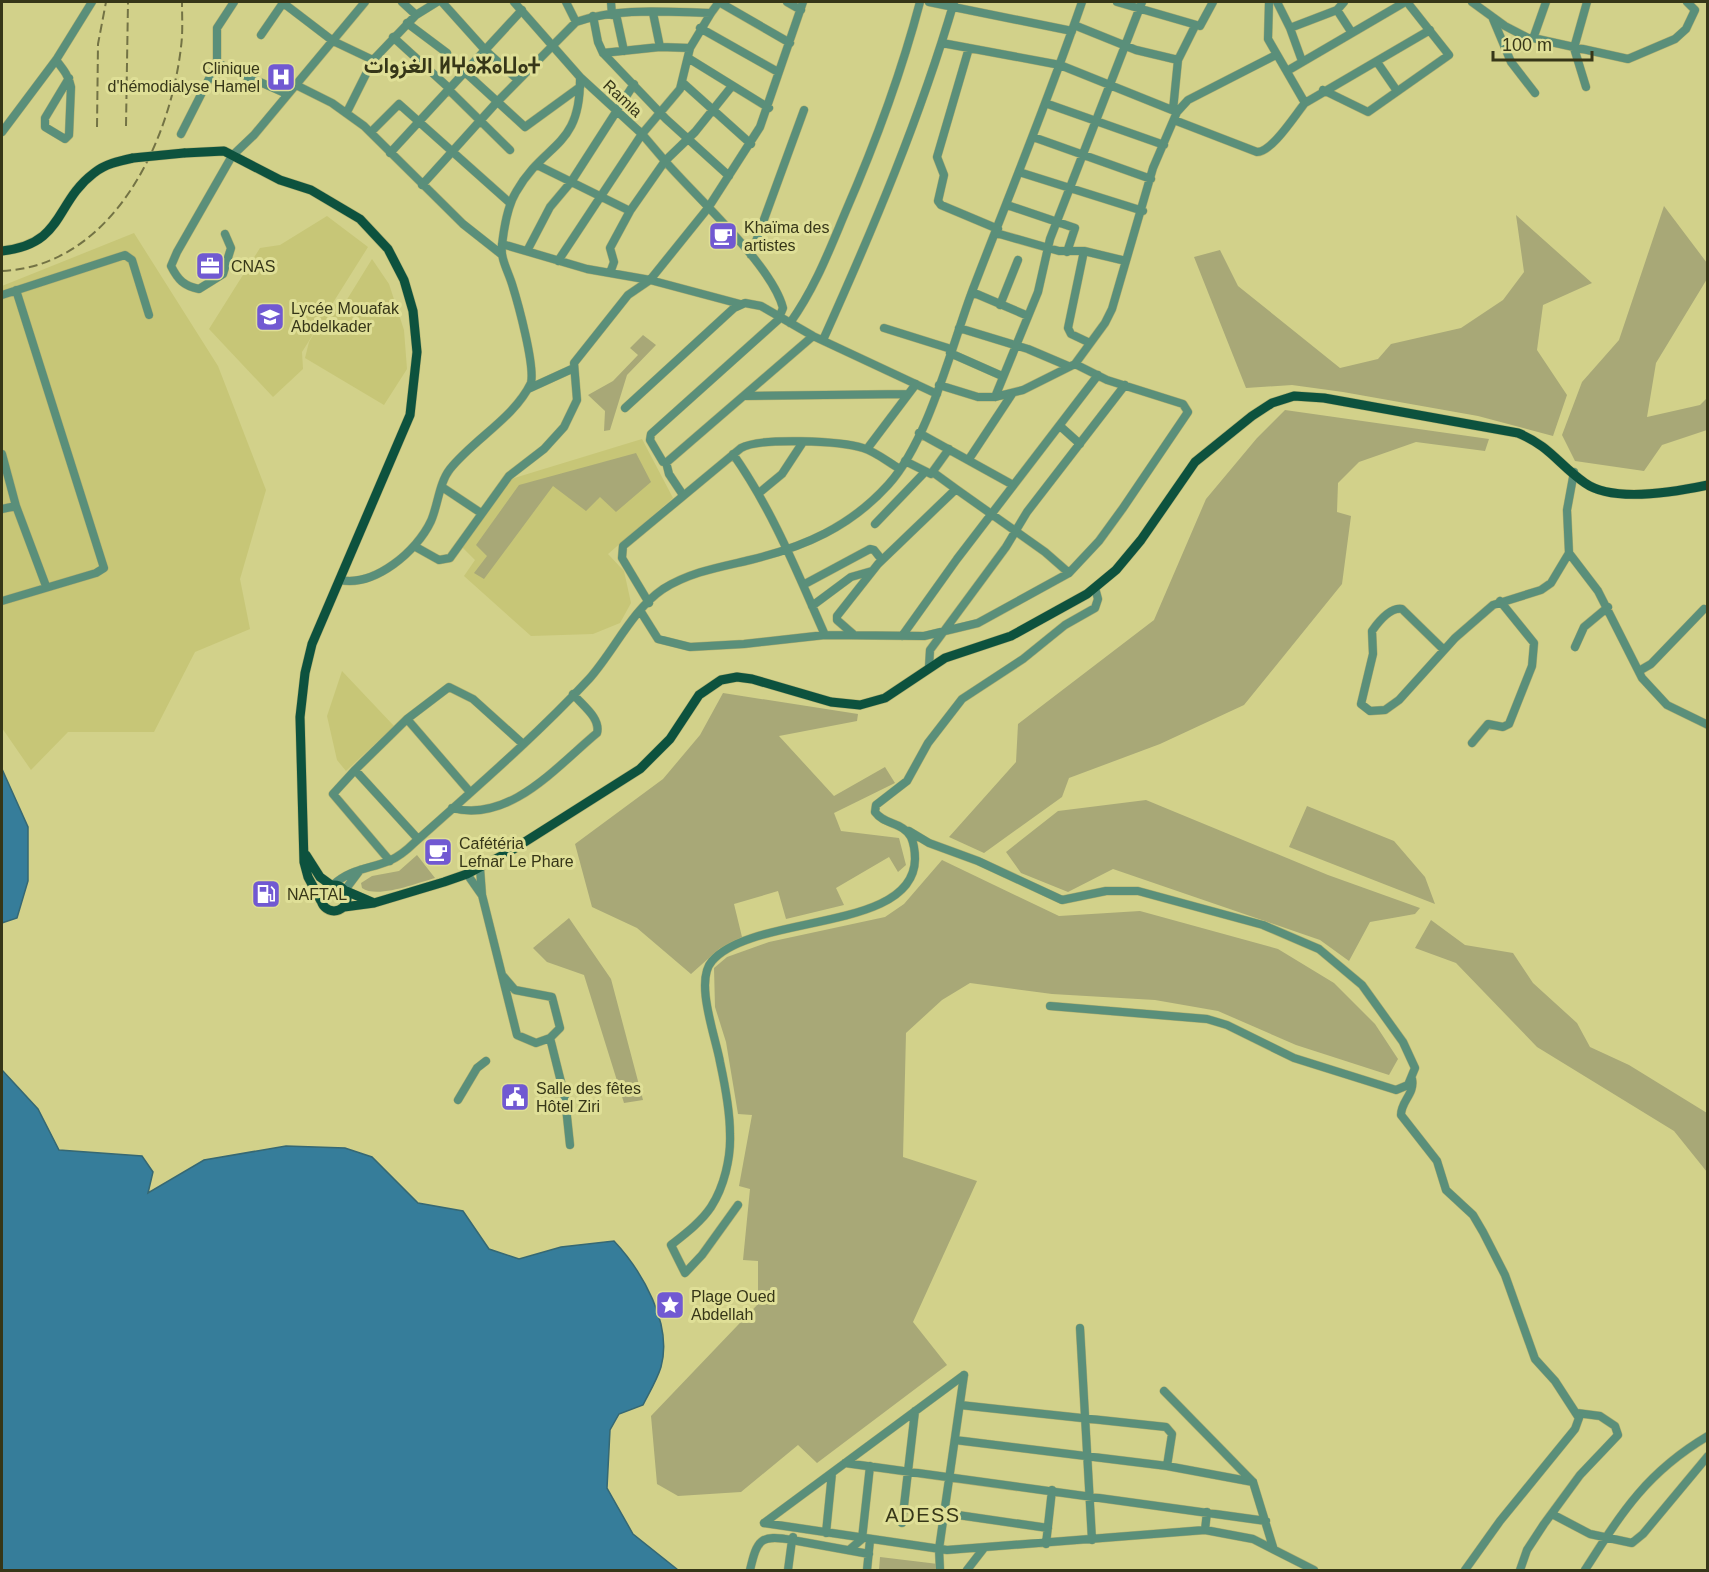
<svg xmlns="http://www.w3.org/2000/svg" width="1709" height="1572" viewBox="0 0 1709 1572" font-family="Arial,Vazirmatn,'Noto Sans Tifinagh',sans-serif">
<rect width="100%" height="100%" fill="#d2d18a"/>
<!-- built -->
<path fill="#c7c677" d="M327,216L368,247L302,352L303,369L273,397L209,329L260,248L280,245Z
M134,233L218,366L266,490L240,579L250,629L195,652L154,732H68L31,770L2,728V286Z
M372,259L389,284L404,330L407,369L384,405L305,358L309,342L330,307L338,303L343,306Z
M642,439L673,498L608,554L624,571L631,603L620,623L593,634L531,636L464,576L475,560L462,547L511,479Z
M342,671L394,726L346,771L337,760L327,716Z"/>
<!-- green -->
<path fill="#a8a877" d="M1664,206L1707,263V279L1656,363L1647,417L1700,405L1707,398V430L1662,445L1644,471L1575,461L1562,435L1582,382L1619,340Z
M1516,215L1592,283L1543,305L1537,350L1567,395L1553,436L1478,416L1343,392L1292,385L1246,388L1194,257L1220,250L1238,286L1340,368L1378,359L1391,344L1461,328L1503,300L1524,272Z
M643,335L656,345L627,375L610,430L604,431L605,411L588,395L613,381L638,355L630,348Z
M1285,410L1489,439L1485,451L1416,442L1359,462L1338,483L1337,512L1351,516L1342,584L1244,705L1160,744L1069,778L1062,797L984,853L949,837L1016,762L1018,724L1154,620L1206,499L1257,438Z
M636,453L651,482L616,512L600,497L586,511L553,486L484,579L474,573L487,556L476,545L519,485Z
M723,693L858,714L857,721L779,736L834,796L885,767L895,783L834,813L841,831L899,838L906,865L898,872L889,857L836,888L844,905L786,919L778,891L734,904L742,937L719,949L691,974L637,928L592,907L575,844L663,779L700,735Z
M1146,800L1328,875L1420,908L1415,914L1370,922L1349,961L1320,940L1113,869L1068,892L1021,873L1006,852L1058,811Z
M1307,806L1394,841L1425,877L1435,904L1289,847Z
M417,855L435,878C417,883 377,899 362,888L361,883L372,876L399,871Z
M942,860L1059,916L1140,911L1278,949L1334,983L1375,1024L1398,1059L1389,1075L1296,1045L1218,1011L1155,1000L1052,994L970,983L942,1000L906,1033L903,1157L977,1181L913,1322L947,1365L817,1463L798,1445L741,1492L678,1496L657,1484L651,1416L758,1304V1261L743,1260L750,1189L739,1186L752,1115L738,1114L726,1042L715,1007L714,968L727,957L769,942L885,917L904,904Z
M569,918L611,979L643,1100L624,1103L584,975L547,962L533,948Z
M1431,920L1465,945L1513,953L1533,983L1577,1023L1590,1047L1629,1065L1707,1113V1172L1674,1131L1537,1047L1456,963L1415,948Z
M880,1557L938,1564L937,1570H879Z"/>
<!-- water -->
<path fill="#367d9a" stroke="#366873" stroke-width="1.5" d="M2,769L28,827V881L17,918L2,923Z
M2,1070L38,1109L59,1150L142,1156L153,1172L148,1193L204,1160L286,1146L345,1148L372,1157L418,1203L463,1211L489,1249L519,1259L561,1247L614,1241C642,1271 673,1324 661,1367C657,1380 649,1393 643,1405L619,1414L610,1430L607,1488L633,1534L678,1570H2Z"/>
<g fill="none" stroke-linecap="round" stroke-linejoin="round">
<!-- minor casing -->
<g stroke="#b0af71" stroke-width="9">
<path id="minor" d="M282,2L333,41L373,60L347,112
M402,2L416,15L437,2
M442,2L486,51L518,80
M514,2L580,77L642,134L665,161L695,132L732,86
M566,2L576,22C617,7 668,12 711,13L719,2
M611,2L612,15
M719,2L790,43
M787,2L801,10
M929,2L1072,31
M1117,2L1200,26L1213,2
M1277,2L1290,28L1337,10L1344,2
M1472,2L1505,26L1530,39L1534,36L1546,2
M1337,10L1352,33
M653,13L660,47
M616,14L624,51
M593,16L598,42L603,53L666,119L729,176
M1493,19L1511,62L1535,93
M407,23L447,53
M1074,25L1136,50L1178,60
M700,28L778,72
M1290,28L1302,61
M261,35L283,3
M393,37L450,89
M1533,38L1628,59L1675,39L1686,29L1695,10L1687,2
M942,43L1060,65L1177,112
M969,48L937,157L944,175L938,201L941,205L998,229
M603,53L660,47L690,48
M688,58L769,108
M56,60C63,69 69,76 71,87L69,135L65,139L45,127V118L69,78
M373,60L416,15
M1377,62L1397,91
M217,63L287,94
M1287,71L1405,2
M466,73L525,127L580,87
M682,82L751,144
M296,85L332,103L364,126L463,224L501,254
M1586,87L1574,48L1587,2
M449,90L510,150
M1323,90L1368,112L1449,55L1407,2
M1045,103L1164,145
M1305,103L1430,30
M1173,110L1178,60L1195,26
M1174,120L1257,152C1272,152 1295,115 1305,103L1268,39L1269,2
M2,132L56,60L92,2
M371,132L399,104L510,203
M181,134L217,63V28L234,2
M1033,137L1151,179
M390,153L522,10
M537,165L630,211L610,248L614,262L610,273
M1019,172L1143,211
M422,185L497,102L576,22
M1007,205L1075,228L1067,252
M630,211L665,161C696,197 772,265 783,308L778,320L651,434L650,440L663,462H667L813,336
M996,233L1059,251H1084L1126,261
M225,234L231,248L223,274L199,289C184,286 178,280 171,266L177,252L232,156L254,135L365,2
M502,244L587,269L650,280L708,208L760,127L803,2
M527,251L550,207L571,182L634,84
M1084,251L1068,328L1071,334L1090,343
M751,255L804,110
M558,261L642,134L680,89L690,48L711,13
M972,292L1028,316
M2,295L125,255L132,260L149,315
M1000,305L1018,260
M790,323C815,288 829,251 845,213C875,144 901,74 920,2
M884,328L951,349
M959,328L1028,349L1068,366
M823,340C873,229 920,118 954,2
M950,353L1002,376
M939,385L978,397H995L1023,390L1075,364L1105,323L1112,309L1153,168L1177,112L1188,100L1276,55
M528,389L574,368
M744,396L908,394
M995,397L1038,292L1050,239L1142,2
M625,408L734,308L745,303L761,306L813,336L937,394
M1060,426L1080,444
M919,433L1013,485
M867,449L916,384
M2,454L16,506L2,509
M733,454C773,511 797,572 825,635
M969,459L1012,394
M905,461L931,474L949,449
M666,462L669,474L683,495
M934,473L956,489
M442,487L481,513
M759,493L782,474L803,442
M16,506L46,586
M875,524L924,473
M414,546L439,560L450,558L509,476L544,449L564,427L577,400L574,363L628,295L650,280L740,304
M1569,553L1598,591L1642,678L1667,705L1708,725
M340,580C375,587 417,551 431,521C438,505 439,483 450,469C474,439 514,418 531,383C535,365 518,303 512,284C508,271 500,258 502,245C504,227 507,207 516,192C545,141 581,149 580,77
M803,585L870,549L874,550L882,560
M2,601L96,573L104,568L16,290
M649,603L622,558L623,546L741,448C761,437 841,441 863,448C876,452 888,462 900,469
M812,606L851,577L872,571
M641,612L658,639L690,647L744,644L825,635L924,636L978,623L1069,573L1099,541L1123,508L1188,412L1183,404L1107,380L1075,364
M853,634L837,620V616L878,564L956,489L1045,552L1069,573
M902,636L957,559L1098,375
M1575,647L1584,627L1608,607
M1444,650L1402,609C1390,607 1379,621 1372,631L1373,654L1361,704L1370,711L1385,710L1399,700L1455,638L1493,605L1541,590L1551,583L1569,553L1567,510L1574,472
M929,667L930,650L1006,547L1027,512L1125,385
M1639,671L1651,664L1704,609
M407,719L470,792
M1472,743L1488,724L1503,727L1509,724L1532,666L1534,643L1500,601
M355,770L407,719L449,687L473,699L523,744
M452,808C510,823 556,767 597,733C601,718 582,705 573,694
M909,831L929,843L978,861L1062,900L1106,891H1138L1263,925L1319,949L1362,985L1403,1042L1415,1068L1408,1085L1396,1090L1294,1058L1227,1025L1207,1019L1050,1006
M390,861L333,794L355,770L418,839
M480,868L482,895L517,1035L536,1043L550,1038
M467,874L481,894
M333,885C350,869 369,869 389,861C398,857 407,850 414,843C473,790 535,737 589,679C614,651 632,610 663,589C690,572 720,567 750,560C804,547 850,527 888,485C929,440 951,347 973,289C1010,193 1049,98 1082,2
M345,890L360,870
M503,976L515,990L552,997L560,1028L550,1038L565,1098L570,1145
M1412,1079C1415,1094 1401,1101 1401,1115L1437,1161L1446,1190L1473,1215L1483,1232L1505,1275L1535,1359L1555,1381L1579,1418L1575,1429L1500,1521L1465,1570
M458,1100L477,1068L486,1061
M738,1205L702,1255L685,1273L671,1245C685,1234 701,1222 711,1207C724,1187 731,1158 730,1134C730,1110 725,1085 720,1062C716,1038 694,981 712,961C753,913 914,933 915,859C915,852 914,844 911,837C903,822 884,825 875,812L876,805L907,781L928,743L962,699L1023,659L1065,625L1095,608L1098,599L1095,588
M1080,1328L1092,1540
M1164,1391L1253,1482L1273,1547
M960,1405L1166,1427L1172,1434L1167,1466
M955,1440L1167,1466L1253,1482
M845,1463L1266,1521
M944,1513L1048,1528
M1552,1514L1590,1534L1632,1543L1643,1534L1708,1456
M764,1523L947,1550L1205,1530L1253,1539L1314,1570
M764,1523L964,1375
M902,1523L915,1411
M1205,1530L1207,1512
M826,1533L832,1473
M1046,1544L1052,1490
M849,1550L862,1539L870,1466
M750,1570C757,1540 760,1534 792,1540L793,1537
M788,1570L792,1540L869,1554
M867,1570L870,1540
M940,1570L939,1549L964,1375
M967,1570L984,1548
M1520,1570L1527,1550L1544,1524L1580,1475L1618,1435L1615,1426L1600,1416L1577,1413
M1585,1570C1622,1512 1647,1472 1708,1436"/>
</g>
<!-- major casing -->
<g stroke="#b0af71" stroke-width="10">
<path id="major" d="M184,153L224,151L280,180L311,190L360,219L388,249L404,280L413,311L417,352L410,415L312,644L305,673L300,717L304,862L308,877L321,901
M2,251C65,244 54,203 94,173C105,164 119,161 133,158
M306,855L320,877L331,885
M321 898a13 13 0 1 1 26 0a13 13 0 1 1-26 0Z
M346,891L374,903
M344,907L374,903L444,882L467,874L509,852L640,769L670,739L699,695L721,680L737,677L752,679L831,702L860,705L885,698L945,658L1011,636L1087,594L1116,570L1141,540L1195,462L1252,416L1272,403L1294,396L1324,398L1518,433C1550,446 1559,465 1585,483C1613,503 1675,492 1708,485"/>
</g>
<!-- minor -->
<use href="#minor" stroke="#5a8f7a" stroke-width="8"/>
<!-- major -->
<use href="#major" stroke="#0d523e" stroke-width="9"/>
<!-- rail -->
<path stroke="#737345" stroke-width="2" stroke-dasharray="9 4.5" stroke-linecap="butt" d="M126,126L128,2
M97,127L98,44L106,2
M2,271C112,266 170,143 181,47C183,32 182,17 182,2"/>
<!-- major-bridge casing -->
<g stroke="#b0af71" stroke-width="10" stroke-linecap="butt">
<path id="major-bridge" d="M133,158L184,153"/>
</g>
<!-- major-bridge -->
<use href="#major-bridge" stroke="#0d523e" stroke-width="9"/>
</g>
<!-- icons -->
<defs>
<g id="hospital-square" transform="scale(1.5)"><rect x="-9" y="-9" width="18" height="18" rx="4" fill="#7159d2" stroke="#dfdf97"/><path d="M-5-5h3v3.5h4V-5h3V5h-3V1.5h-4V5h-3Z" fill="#fff"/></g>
<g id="cafe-square" transform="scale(1.5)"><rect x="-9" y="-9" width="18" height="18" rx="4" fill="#7159d2" stroke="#dfdf97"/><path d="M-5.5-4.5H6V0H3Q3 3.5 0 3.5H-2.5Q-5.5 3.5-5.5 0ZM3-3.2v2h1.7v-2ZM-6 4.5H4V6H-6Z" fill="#fff"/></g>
<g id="office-square" transform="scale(1.5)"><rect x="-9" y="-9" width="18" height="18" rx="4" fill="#7159d2" stroke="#dfdf97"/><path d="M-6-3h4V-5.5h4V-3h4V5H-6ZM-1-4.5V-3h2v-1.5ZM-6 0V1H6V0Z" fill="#fff"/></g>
<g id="school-square" transform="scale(1.5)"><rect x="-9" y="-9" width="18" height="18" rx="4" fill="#7159d2" stroke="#dfdf97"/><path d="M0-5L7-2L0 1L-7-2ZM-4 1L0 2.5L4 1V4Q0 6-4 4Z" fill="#fff"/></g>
<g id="fuel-square" transform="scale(1.5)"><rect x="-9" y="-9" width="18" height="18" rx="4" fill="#7159d2" stroke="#dfdf97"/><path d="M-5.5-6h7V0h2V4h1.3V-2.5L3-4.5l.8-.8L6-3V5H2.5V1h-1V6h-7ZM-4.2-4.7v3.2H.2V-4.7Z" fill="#fff"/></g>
<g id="civic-square" transform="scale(1.5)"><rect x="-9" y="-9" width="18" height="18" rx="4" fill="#7159d2" stroke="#dfdf97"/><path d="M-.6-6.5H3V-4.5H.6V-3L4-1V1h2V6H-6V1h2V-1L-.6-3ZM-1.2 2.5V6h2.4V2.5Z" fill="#fff"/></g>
<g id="sight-square" transform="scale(1.5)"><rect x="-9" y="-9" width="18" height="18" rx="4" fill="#7159d2" stroke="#dfdf97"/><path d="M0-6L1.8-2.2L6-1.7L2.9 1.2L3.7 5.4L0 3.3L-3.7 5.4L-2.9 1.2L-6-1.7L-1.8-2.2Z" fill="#fff"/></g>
</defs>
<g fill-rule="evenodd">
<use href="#hospital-square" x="281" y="77"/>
<use href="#cafe-square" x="723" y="236"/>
<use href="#office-square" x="210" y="266"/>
<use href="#school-square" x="270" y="317"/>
<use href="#cafe-square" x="438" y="852"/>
<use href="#fuel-square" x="266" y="894"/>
<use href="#civic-square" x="515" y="1097"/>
<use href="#sight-square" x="670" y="1305"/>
</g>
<g text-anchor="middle" stroke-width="6" stroke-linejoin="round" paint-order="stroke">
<!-- poi labels -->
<g font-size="16" fill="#363618" stroke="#dfdf97" text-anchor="start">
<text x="260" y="74" text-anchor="end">Clinique<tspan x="260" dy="18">d'hémodialyse Hamel</tspan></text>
<text x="744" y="233">Khaïma des<tspan x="744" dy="18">artistes</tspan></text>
<text x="231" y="272">CNAS</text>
<text x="291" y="314">Lycée Mouafak<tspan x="291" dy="18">Abdelkader</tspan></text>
<text x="459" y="849">Cafétéria<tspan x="459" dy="18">Lefnar Le Phare</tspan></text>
<text x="287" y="900">NAFTAL</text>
<text x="536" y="1094">Salle des fêtes<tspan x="536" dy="18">Hôtel Ziri</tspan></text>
<text x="691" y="1302">Plage Oued<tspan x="691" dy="18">Abdellah</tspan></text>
</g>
<!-- street labels -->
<g font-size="16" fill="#363618" stroke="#dfdf97">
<text transform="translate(623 98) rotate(43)" y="6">Ramla</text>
</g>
<!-- quarter labels -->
<g font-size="20" letter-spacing="1.5" fill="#363618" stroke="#dfdf97">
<text x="923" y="1522">ADESS</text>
</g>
<!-- district labels -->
<g font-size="22" font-weight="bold" fill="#363618" stroke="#dfdf97">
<text x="452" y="73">الغزوات ⵍⵖⴰⵣⴰⵡⴰⵜ</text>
</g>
</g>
<!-- border -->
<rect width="1709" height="1572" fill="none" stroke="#363618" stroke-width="6"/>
<!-- scale -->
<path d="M1493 51v9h99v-9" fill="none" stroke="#363618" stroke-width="3"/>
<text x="1502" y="51" font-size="18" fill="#363618" stroke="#dfdf97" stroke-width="4.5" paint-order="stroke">100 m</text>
</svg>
